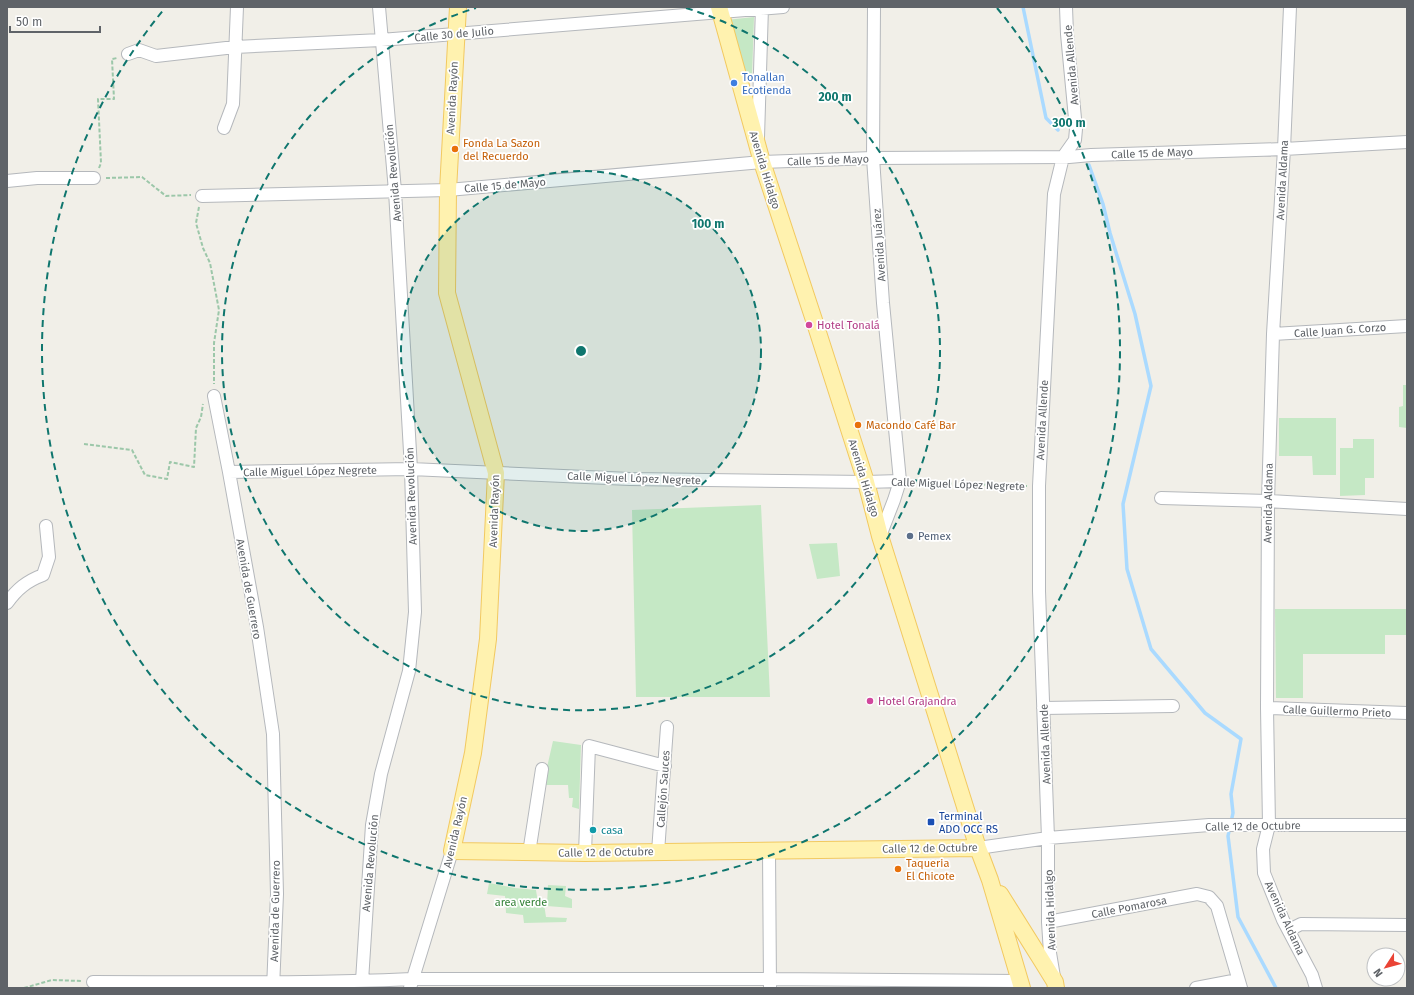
<svg xmlns="http://www.w3.org/2000/svg" width="1414" height="995" viewBox="0 0 1414 995" font-family="'Fira Sans',sans-serif">
<rect width="100%" height="100%" fill="#f1efe8"/>
<!-- green -->
<path fill="#c5e8c5" d="M754,17L752,76L746,78L726,20Z
M1403,385H1407V428L1399,427V407L1403,406Z
M1279,418H1336V475H1313L1312,456H1279Z
M1353,439H1374V478H1365V495L1340,496V448H1353Z
M761,505L770,697H636L632,510Z
M837,543L840,576L817,579L809,544Z
M1275,609H1407V635H1385V654H1303V698H1276Z
M553,741L581,745L579,809L572,807L573,798H569L568,785H543Z
M489,883L515,888L536,890L538,903L544,904L546,917L567,918L566,922L524,923L523,915L506,913L505,896L487,894Z
M548,885L566,886L565,896L572,899V908L547,906Z"/>
<g fill="none" stroke-linecap="round" stroke-linejoin="round">
<!-- stream -->
<path stroke="#aadaff" stroke-width="3.5" d="M1023,7L1046,118L1058,130
M1089,165L1103,204L1110,233L1135,314L1151,386L1123,504L1127,569L1151,649L1205,713L1241,739L1231,794L1233,813L1228,836L1238,917L1276,988"/>
<!-- minor casing -->
<g stroke="#b5b8bc" stroke-width="14">
<path id="minor" d="M874,7L873,158L883,303L900,481L894,500L880,536
M1290,7L1284,149L1273,334L1268,501L1267,708L1269,825L1263,849L1264,873L1283,920L1312,975L1316,988
M128,54L139,50L156,56L235,47L381,40L783,7
M224,128L233,104L237,7
M758,137L762,7
M7,181L37,178H94
M202,196L448,190L762,162L873,158L1069,157L1091,155L1284,149L1407,142
M1273,334L1407,326
M214,396L229,472L257,627L273,734L277,894L273,988
M229,472L411,469L630,479L866,482L900,481
M1161,498L1268,501L1407,509
M7,603C17,589 27,581 43,575L49,557L46,526
M1043,708L1173,706
M1267,708L1407,713
M978,848L1048,838L1209,825H1407
M769,851L770,988
M658,852L667,727
M529,853L542,769
M585,853L589,746L665,766
M1048,922L1197,894L1209,897L1217,906L1241,988
M1289,930L1301,924L1407,925
M1054,977L1050,953L1048,922V838L1039,591V486L1054,194L1063,157L1075,140L1076,129L1067,34L1066,7
M362,981L372,825L381,774L409,671L415,612L411,469L395,191L379,7
M93,982C199,982 306,984 412,979H770L1019,981
M410,988L452,851
M1196,988L1238,980"/>
</g>
<!-- major casing -->
<g stroke="#f2c960" stroke-width="18">
<path id="major" d="M458,7L448,190L447,293L496,473L488,639L473,753L452,851L585,853L978,848
M719,7L762,162L814,320L866,482L880,536L978,848L990,880L1022,988
M1000,894L1042,961L1055,982L1056,988"/>
</g>
<!-- path -->
<path stroke="#9cc7a9" stroke-width="2" stroke-dasharray="4 2" stroke-linecap="butt" d="M99,168L101,163L98,99H114L112,59L117,58
M106,178L142,177L166,196L191,195
M199,207L196,223L203,248L210,263L219,310L214,343V384
M84,444L132,450L145,475L167,479L170,462L194,467L196,428L201,417L203,404
M912,482L1027,486
M24,988L52,980L82,981"/>
<!-- minor -->
<use href="#minor" stroke="#fff" stroke-width="12"/>
<!-- major -->
<use href="#major" stroke="#fff2af" stroke-width="16"/>
</g>
<!-- distance rings -->
<circle cx="581" cy="351" r="180" fill="#0f766e" fill-opacity=".12"/>
<g fill="none" stroke="#0f766e" stroke-width="2" stroke-dasharray="7 5">
<circle cx="581" cy="351" r="180"/>
<path d="M686 8A359 359 0 1 1 476 8"/>
<path d="M997 8A539 539 0 1 1 165 8"/>
</g>
<!-- markers -->
<circle fill="#3f7fe0" stroke="#fff" stroke-width="1.5" cx="734" cy="83" r="4"/>
<g fill="#e8710a" stroke="#fff" stroke-width="1.5">
<circle cx="455" cy="149" r="4"/>
<circle cx="858" cy="425" r="4"/>
<circle cx="898" cy="869" r="4"/>
</g>
<g fill="#d1479c" stroke="#fff" stroke-width="1.5">
<circle cx="809" cy="325" r="4"/>
<circle cx="870" cy="701" r="4"/>
</g>
<circle fill="#5c6f8a" stroke="#fff" stroke-width="1.5" cx="910" cy="536" r="4"/>
<rect fill="#1a4fb4" stroke="#fff" stroke-width="1.5" x="927" y="818" width="8" height="8" rx="2"/>
<circle fill="#0f9aa8" stroke="#fff" stroke-width="1.5" cx="593" cy="830" r="4"/>
<g text-anchor="middle" stroke-width="3.5" stroke-linejoin="round" paint-order="stroke">
<!-- street labels -->
<g font-size="11" fill="#5f6368" stroke="#fff">
<text transform="translate(454 34) rotate(-5)" y="4">Calle 30 de Julio</text>
<text transform="translate(1071 65) rotate(-95)" y="4">Avenida Allende</text>
<text transform="translate(452 98) rotate(-87)" y="4">Avenida Rayón</text>
<text transform="translate(1152 153) rotate(-2)" y="4">Calle 15 de Mayo</text>
<text transform="translate(828 160) rotate(-2)" y="4">Calle 15 de Mayo</text>
<text transform="translate(765 170) rotate(73)" y="4">Avenida Hidalgo</text>
<text transform="translate(393 173) rotate(-95)" y="4">Avenida Revolución</text>
<text transform="translate(1282 180) rotate(-87)" y="4">Avenida Aldama</text>
<text transform="translate(505 185) rotate(-5)" y="4">Calle 15 de Mayo</text>
<text transform="translate(879 245) rotate(-94)" y="4">Avenida Juárez</text>
<text transform="translate(1340 330) rotate(-4)" y="4">Calle Juan G. Corzo</text>
<text transform="translate(1042 420) rotate(-87)" y="4">Avenida Allende</text>
<text transform="translate(310 471) rotate(-1)" y="4">Calle Miguel López Negrete</text>
<text transform="translate(634 478) rotate(2)" y="4">Calle Miguel López Negrete</text>
<text transform="translate(864 478) rotate(73)" y="4">Avenida Hidalgo</text>
<text transform="translate(958 484) rotate(2)" y="4">Calle Miguel López Negrete</text>
<text transform="translate(411 496) rotate(-92)" y="4">Avenida Revolución</text>
<text transform="translate(1268 503) rotate(-89)" y="4">Avenida Aldama</text>
<text transform="translate(494 511) rotate(-88)" y="4">Avenida Rayón</text>
<text transform="translate(249 589) rotate(80)" y="4">Avenida de Guerrero</text>
<text transform="translate(1337 711) rotate(2)" y="4">Calle Guillermo Prieto</text>
<text transform="translate(1045 744) rotate(-92)" y="4">Avenida Allende</text>
<text transform="translate(663 789) rotate(-86)" y="4">Callejón Sauces</text>
<text transform="translate(1253 826) rotate(-1)" y="4">Calle 12 de Octubre</text>
<text transform="translate(455 832) rotate(-77)" y="4">Avenida Rayón</text>
<text transform="translate(930 848) rotate(-1)" y="4">Calle 12 de Octubre</text>
<text transform="translate(606 852) rotate(-1)" y="4">Calle 12 de Octubre</text>
<text transform="translate(370 863) rotate(-85)" y="4">Avenida Revolución</text>
<text transform="translate(1129 907) rotate(-11)" y="4">Calle Pomarosa</text>
<text transform="translate(1050 910) rotate(-92)" y="4">Avenida Hidalgo</text>
<text transform="translate(275 911) rotate(-89)" y="4">Avenida de Guerrero</text>
<text transform="translate(1285 918) rotate(65)" y="4">Avenida Aldama</text>
</g>
<!-- shop labels -->
<g font-size="11" fill="#366cbe" stroke="#fff" text-anchor="start">
<text x="742" y="81">Tonallan<tspan x="742" dy="13">Ecotienda</tspan></text>
</g>
<!-- food labels -->
<g font-size="11" fill="#c56008" stroke="#fff" text-anchor="start">
<text x="463" y="147">Fonda La Sazon<tspan x="463" dy="13">del Recuerdo</tspan></text>
<text x="866" y="429">Macondo Café Bar</text>
<text x="906" y="867">Taqueria<tspan x="906" dy="13">El Chicote</tspan></text>
</g>
<!-- hotel labels -->
<g font-size="11" fill="#b23c85" stroke="#fff" text-anchor="start">
<text x="817" y="329">Hotel Tonalá</text>
<text x="878" y="705">Hotel Grajandra</text>
</g>
<!-- service labels -->
<g font-size="11" fill="#4e5e75" stroke="#fff" text-anchor="start">
<text x="918" y="540">Pemex</text>
</g>
<!-- transit labels -->
<g font-size="11" fill="#164399" stroke="#fff" text-anchor="start">
<text x="939" y="820">Terminal<tspan x="939" dy="13">ADO OCC RS</tspan></text>
</g>
<!-- culture labels -->
<g font-size="11" fill="#0d838f" stroke="#fff" text-anchor="start">
<text x="601" y="834">casa</text>
</g>
<!-- park labels -->
<g font-size="11" fill="#348238" stroke="#fff">
<text x="521" y="906">area verde</text>
</g>
</g>
<circle cx="581" cy="351" r="6" fill="#0f766e" stroke="#fff" stroke-width="2"/>
<g font-size="12" text-anchor="middle" font-weight="bold" fill="#0f766e" stroke="#fff" stroke-width="3.5" stroke-linejoin="round" paint-order="stroke">
<text x="835" y="101">200 m</text>
<text x="1069" y="127">300 m</text>
<text x="708" y="228">100 m</text>
</g>
<!-- border -->
<rect width="1414" height="995" fill="none" stroke="#5f6368" stroke-width="16"/>
<!-- north arrow -->
<g transform="translate(1386 967) rotate(234)"><circle r="19" fill="#ffffff" stroke="#bfc1c3"/>
<path d="M0-3L7 15L0 10L-7 15Z" fill="#ea4335"/>
<text y="-6" font-size="11" font-weight="bold" text-anchor="middle" fill="#5f6368">N</text>
</g>
<!-- scale -->
<path d="M10 26v6h90v-6" fill="none" stroke="#5f6368" stroke-width="2"/>
<text x="16" y="26" font-size="12" fill="#5f6368" stroke="#ffffff" stroke-width="3" paint-order="stroke">50 m</text>
</svg>
